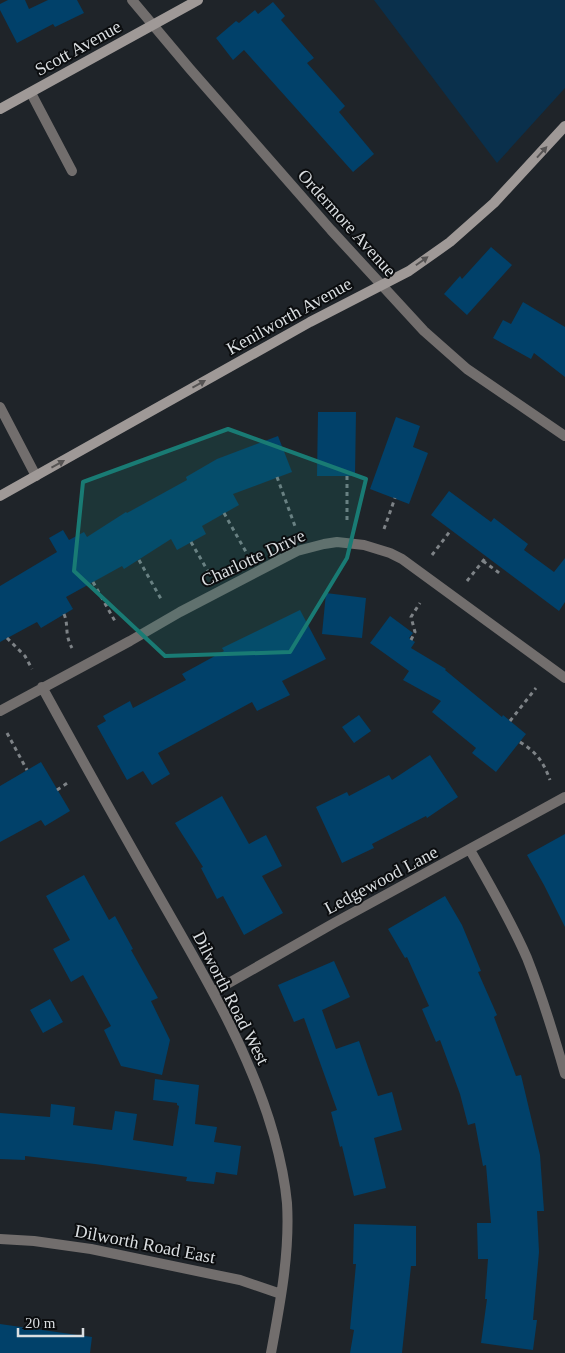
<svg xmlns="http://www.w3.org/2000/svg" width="565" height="1353" viewBox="0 0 565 1353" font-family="'Times New Roman',serif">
<rect width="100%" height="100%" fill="#1f2429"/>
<!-- green -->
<path fill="#0a304c" d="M374,0H565V88L497,163Z"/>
<!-- building -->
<path fill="#01416a" d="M8,0H25L29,9L48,0H77L84,13L55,27L53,24L17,43L0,10V4Z
M273,2L285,16L281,20L314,58L307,63L345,106L339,112L374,154L353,172L244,50L233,60L216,38L236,21L239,23L255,10L258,14Z
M491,247L512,265L467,315L444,294L460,276L462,279Z
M523,302L565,327V377L534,353L531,359L493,338L503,320L511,324Z
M318,412H356L355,476H317Z
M396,417L420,426L413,447L428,453L409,504L370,489Z
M278,436L292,472L233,494L239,505L202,526L206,534L177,550L171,539L124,569L122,566L66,597L73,609L41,628L37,622L0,642V586L57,552L49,538L63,530L69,540L84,532L87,537L126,512L127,513L187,480L186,477L217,459Z
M449,491L491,522L494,518L528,544L524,550L554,572L565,558V602L559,611L431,515Z
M326,593L366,598L362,638L322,634Z
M300,610L326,659L282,681L290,695L257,711L252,702L158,753L170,774L152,785L143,771L127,780L97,726L106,721L103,716L130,701L133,708L186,680L182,674L224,651L222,648Z
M390,616L413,633L409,638L415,642L411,648L446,669L445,670L502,717L503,715L526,734L496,772L472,753L476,748L432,712L441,701L403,680L409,671L370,643Z
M359,715L371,731L354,743L342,727Z
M430,755L458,797L427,818L426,816L372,844L374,848L342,863L316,807L347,792L349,796L389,775L392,780Z
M41,762L70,811L45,826L41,820L0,842V786Z
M222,796L249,844L266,835L282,866L262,876L283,913L244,935L223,896L217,899L201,868L203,867L175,823Z
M565,834V927L544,885L527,855Z
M84,875L109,920L115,916L133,949L131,950L158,998L151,1001L170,1040L162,1075L121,1066L104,1030L111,1026L83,975L71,982L53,949L70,940L46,896Z
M445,896L462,925L481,971L478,972L497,1015L494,1017L516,1076L521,1075L540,1155L544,1211H537L539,1252L533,1320H537L533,1350L481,1343L487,1299H485L488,1259H478L477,1223H491L486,1165L483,1166L475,1123L468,1125L460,1094L440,1040L436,1042L422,1009L429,1006L407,957L405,958L388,929Z
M334,961L350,997L322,1010L336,1049L359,1041L378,1096L392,1092L402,1130L374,1138L386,1188L354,1196L342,1146L340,1147L331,1112L337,1110L304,1018L294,1022L278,985Z
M50,999L63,1022L43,1033L30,1010Z
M155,1079L199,1085L195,1124L217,1127L214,1142L241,1146L237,1175L216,1172L214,1184L186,1181L187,1177L95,1164L25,1156V1160L0,1159V1113L50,1117L51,1104L75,1107L73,1125L112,1130L115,1111L137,1114L133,1140L173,1146L179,1106L177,1105V1103L153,1100Z
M354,1224L416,1226V1266H411L402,1353H350L354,1330L350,1329L356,1264H353Z
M0,1324L92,1337L90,1353H0Z"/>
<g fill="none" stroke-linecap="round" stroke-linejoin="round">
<!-- path -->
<path stroke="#7e8387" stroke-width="3" stroke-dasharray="4 4" stroke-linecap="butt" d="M347,476V521
M277,477L296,529
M224,513L246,552
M384,529L395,498
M191,542L209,573
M432,555L451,530
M139,560L161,599
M483,561L502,575
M467,581L487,556
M93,582L116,623
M64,614C69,626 64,633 72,648
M7,638L25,656L32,669
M411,640L415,632L411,617L420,603
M510,721L536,688
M7,733L27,770
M520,742C537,753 543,761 550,780
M57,790L69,782"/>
<!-- lane -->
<path stroke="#726e6d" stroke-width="10" d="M31,93L72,171"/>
<!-- street -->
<path stroke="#726e6d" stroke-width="10" d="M132,0L190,69L331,230L424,331L467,369L565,436
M0,407L36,476
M42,687C81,758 120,828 160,898C204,975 250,1051 274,1136C280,1158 285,1181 287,1203C290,1253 280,1304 271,1353
M0,711L130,641L180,612L297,551L324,544L337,542L364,545L390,553L402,559L565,678
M470,850C490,885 511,921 527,958C542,996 554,1035 565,1074
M213,992L334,923L565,797
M0,1239L34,1241L91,1249L240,1280L281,1294"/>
<!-- secondary -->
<path stroke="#9f9997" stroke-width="10" d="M0,109L198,0
M0,496L310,322L409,271L450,242L494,203L565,126"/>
</g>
<!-- one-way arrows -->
<defs><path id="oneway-solid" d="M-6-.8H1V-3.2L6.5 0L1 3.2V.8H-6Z" transform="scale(1.25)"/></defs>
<g fill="#555353">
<use href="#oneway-solid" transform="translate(542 152) rotate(-48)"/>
<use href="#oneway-solid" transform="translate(422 261) rotate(-35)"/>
<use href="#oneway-solid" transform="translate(199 384) rotate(-29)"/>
<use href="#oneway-solid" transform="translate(58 464) rotate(-29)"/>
</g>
<!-- marked area -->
<path fill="#197b74" fill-opacity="0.2" stroke="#197b74" stroke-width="4" stroke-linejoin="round" d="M228,429L366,479L347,558L290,652L165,656L74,571L83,482Z"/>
<g text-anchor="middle" stroke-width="4" stroke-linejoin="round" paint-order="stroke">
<!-- street labels -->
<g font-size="18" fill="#dadee1" stroke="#0b0d0f">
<text transform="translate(78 48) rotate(-29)" y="6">Scott Avenue</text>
<text transform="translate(347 223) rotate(48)" y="6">Ordermore Avenue</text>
<text transform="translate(289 316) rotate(-29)" y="6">Kenilworth Avenue</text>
<text transform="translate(253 558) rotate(-25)" y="6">Charlotte Drive</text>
<text transform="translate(381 880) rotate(-28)" y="6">Ledgewood Lane</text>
<text transform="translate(231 998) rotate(63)" y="6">Dilworth Road West</text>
<text transform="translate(145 1244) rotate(11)" y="6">Dilworth Road East</text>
</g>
</g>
<!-- scale -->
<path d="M18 1328v8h65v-8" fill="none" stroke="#dadee1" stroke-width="2.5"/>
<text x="25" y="1328" font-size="15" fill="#dadee1" stroke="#0b0d0f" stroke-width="4" paint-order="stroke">20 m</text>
</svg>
